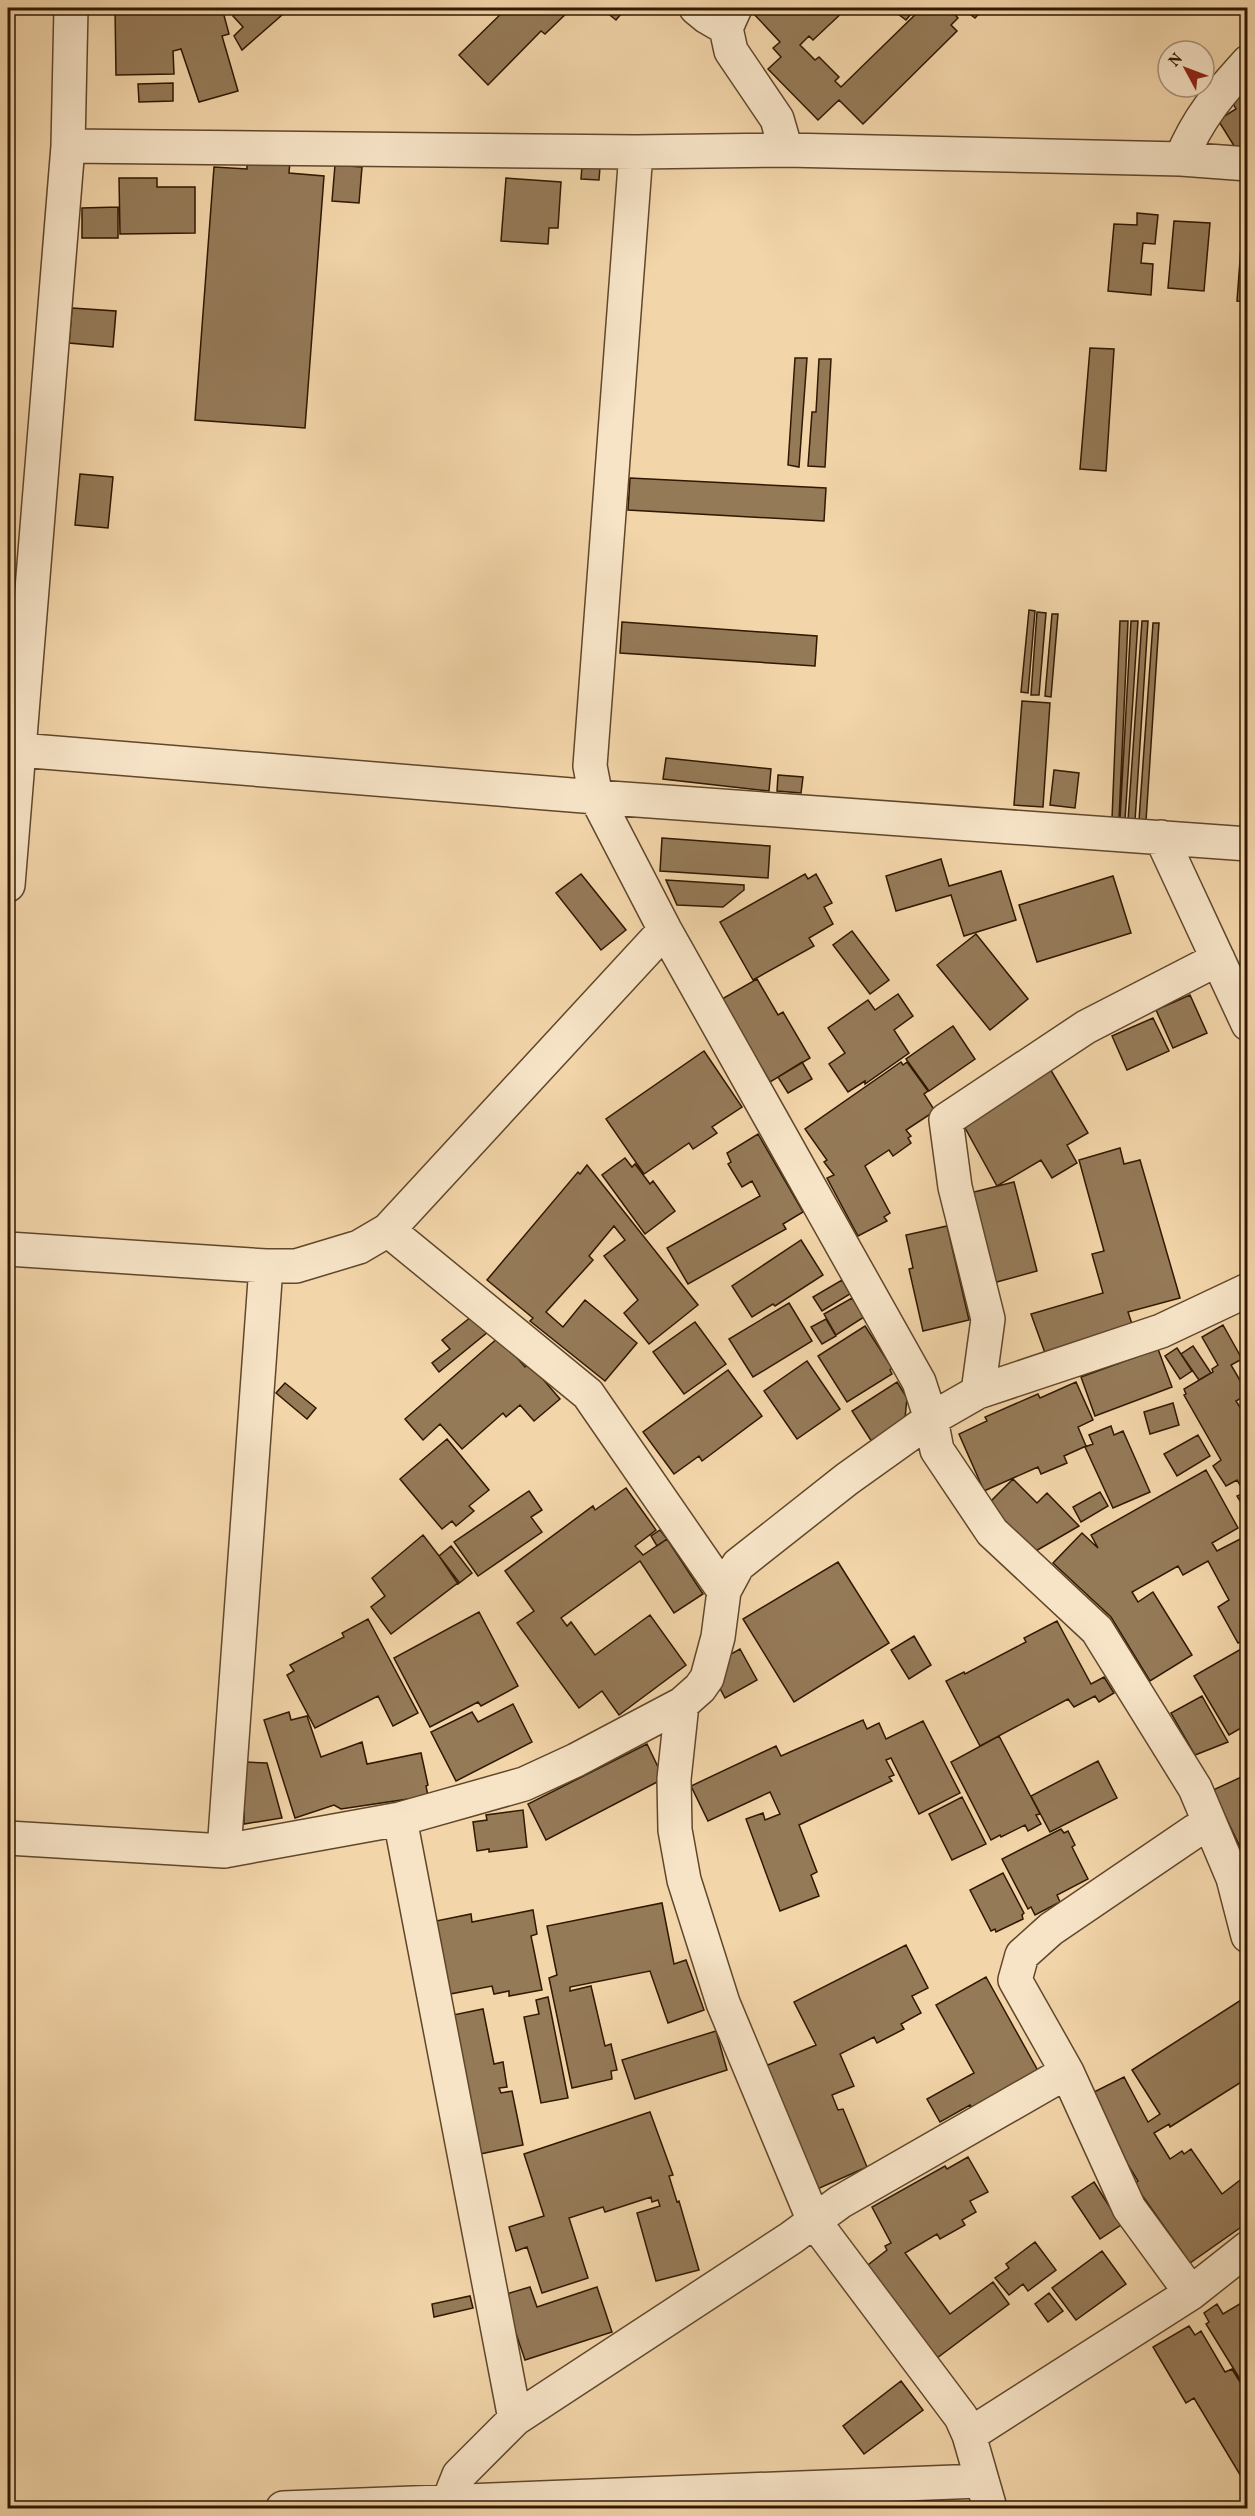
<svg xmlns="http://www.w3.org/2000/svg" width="1255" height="2516" viewBox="0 0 1255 2516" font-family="Vollkorn,serif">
<rect width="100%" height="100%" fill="#f2d5a9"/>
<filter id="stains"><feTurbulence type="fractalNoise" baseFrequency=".00333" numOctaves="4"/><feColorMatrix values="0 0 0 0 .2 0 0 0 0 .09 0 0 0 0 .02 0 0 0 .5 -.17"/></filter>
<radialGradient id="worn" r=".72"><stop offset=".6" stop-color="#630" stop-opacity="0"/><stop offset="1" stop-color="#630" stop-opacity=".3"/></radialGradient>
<!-- building -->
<path fill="#957a58" stroke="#301801" stroke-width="1.5" d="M115,8H222L229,34L222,36L238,91L199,102L181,49L173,51L174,74L116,75Z
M242,8H290L242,50L234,36L243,27L233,16Z
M507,8H572L545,34L541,31L488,85L459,55Z
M601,8H626L616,20Z
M761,8H843L845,10L813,40L809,36L800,45L815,60L819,57L839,77L835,81L841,87L922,8H949L958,18L951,25L957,31L863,124L839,100L818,120L768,69L781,57L773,48L780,42L754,14Z
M890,8H916L906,20Z
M962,8H984L975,18Z
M1248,76V142L1236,149L1218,120L1236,109L1230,98Z
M173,83V101L139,102L138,84Z
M247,157L290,161L289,173L324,176L305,428L195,420L214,167L247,169Z
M335,165L362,167L359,203L332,201Z
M582,166L600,167L599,180L581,179Z
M119,178H157V187H195V233L120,234Z
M506,178L561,182L558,228H549L548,244L501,241Z
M118,207V238H82V208Z
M1137,213L1158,215L1155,244L1143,243L1141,263L1153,264L1151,295L1108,291L1114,224L1137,225Z
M1174,221L1210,223L1204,291L1168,288Z
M1242,233H1248V302L1237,301Z
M72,308L116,311L113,347L69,343Z
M1090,348L1114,349L1106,471L1080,469Z
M795,358H807L799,467L788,465Z
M819,359H831L825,467L808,466L812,412H816Z
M80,474L113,477L108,528L75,525Z
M630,478L826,488L824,521L628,510Z
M1029,610L1035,611L1028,693L1021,692Z
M1037,612L1046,613L1039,695H1031Z
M1052,614H1058L1051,697L1045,696Z
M1120,621H1128L1119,819H1112Z
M1131,621H1138L1125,820L1120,819Z
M1142,621H1148L1135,821L1128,820Z
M622,622L817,636L815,666L620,653Z
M1153,623H1159L1146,821L1139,820Z
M1022,701L1050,703L1043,807L1014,805Z
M666,758L771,769L769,791L663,779Z
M1054,770L1079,773L1075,808L1050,805Z
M778,775L803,777L801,793L777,791Z
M662,838L770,846L768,878L660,871Z
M941,859L949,886L1001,871L1016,920L964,936L951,895L896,911L886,876Z
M581,874L626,930L601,950L556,893Z
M805,874L808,879L816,874L832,903L824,907L833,924L809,938L814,946L753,980L720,922Z
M1113,876L1131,933L1037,962L1019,905Z
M666,880L744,885V890L723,907L677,905Z
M852,931L889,980L870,994L833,945Z
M976,934L1028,999L990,1030L937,965Z
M757,979L778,1015L783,1012L810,1058L770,1082L722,999Z
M898,994L913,1016L894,1030L909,1053L865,1084V1081L848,1092L829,1064L845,1053L828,1028L868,1000L875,1010Z
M1190,995L1207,1033L1173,1048L1156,1010Z
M1153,1018L1169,1051L1127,1070L1112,1036Z
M953,1026L975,1059L929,1091L906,1059Z
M704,1051L742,1107L712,1127L717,1133L693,1149L689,1143L644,1174L606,1119Z
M802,1062L812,1079L788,1093L778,1077Z
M901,1062L903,1065L907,1062L928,1091L924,1094L935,1111L906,1130L911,1136L908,1138L911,1143L893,1156L889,1150L865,1166L890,1213L884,1217L887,1221L858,1236L827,1178L834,1175L824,1162L827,1160L805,1129Z
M1049,1067L1088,1133L1067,1145L1077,1163L1052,1178L1041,1160L997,1186L964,1126L993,1109L989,1103Z
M758,1134L803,1212L783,1224L786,1229L688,1284L667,1248L760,1196L752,1181L742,1187L728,1164L731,1162L727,1153Z
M1120,1148L1124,1164L1140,1160L1180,1298L1128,1312L1132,1324L1045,1353L1031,1314L1103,1293L1092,1254L1104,1251L1079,1160Z
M625,1158L632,1167L635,1164L650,1184L653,1181L675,1211L645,1234L602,1175Z
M587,1165L698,1305L649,1344L624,1313L638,1300L604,1256L625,1240L614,1226L589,1256L593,1260L546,1312L563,1327L585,1300L637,1343L605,1381L530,1321L533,1318L487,1280L578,1172L580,1174Z
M1014,1182L1037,1271L993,1283L970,1193Z
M947,1226L969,1320L923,1331L909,1269L913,1268L906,1235Z
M801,1240L823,1275L775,1306L773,1304L752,1317L732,1286Z
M842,1280L850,1294L822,1311L813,1297Z
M852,1298L864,1317L836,1335L824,1314Z
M789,1303L812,1341L753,1377L729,1339Z
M476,1313L489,1331L439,1372L432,1363L450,1349L442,1340Z
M826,1319L836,1336L822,1344L811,1327Z
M695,1322L726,1364L684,1394L653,1352Z
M1223,1325L1242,1359L1231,1365L1248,1394L1236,1401L1248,1420V1488L1243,1490L1237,1480L1226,1486L1213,1466L1221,1460L1184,1395L1186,1394L1184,1389L1213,1372L1212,1369L1218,1365L1202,1337Z
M865,1326L892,1368L890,1370L892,1374L847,1402L818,1356Z
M499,1337L525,1367L529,1363L560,1399L534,1421L520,1405L506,1417L503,1413L462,1449L440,1424L423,1440L405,1419Z
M1193,1346L1211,1373L1199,1380L1181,1354Z
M1177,1348L1192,1371L1180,1379L1165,1356Z
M1158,1349L1172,1387L1095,1416L1081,1377Z
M807,1361L840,1409L797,1439L764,1391Z
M728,1370L762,1416L702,1461L699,1456L674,1474L643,1432Z
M897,1382L907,1398L905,1418L872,1442L852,1411Z
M1076,1382L1093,1420L1078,1427L1086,1446L1064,1456L1067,1463L1041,1474L1038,1467L984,1491L959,1434L987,1421L985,1417L1038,1394L1040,1398Z
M285,1383L316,1408L307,1419L276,1393Z
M1173,1403L1179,1425L1150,1434L1144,1412Z
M1111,1426L1114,1435L1123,1431L1150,1492L1113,1508L1085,1447L1093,1444L1089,1435Z
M1198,1435L1210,1456L1177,1476L1164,1454Z
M447,1439L489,1490L469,1506L474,1511L456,1526L452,1521L442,1529L400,1479Z
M1206,1470L1238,1528L1212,1543L1217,1551L1248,1535V1638L1238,1643L1218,1607L1229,1600L1208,1561L1183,1575L1178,1566L1132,1592L1138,1602L1153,1592L1192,1655L1150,1681L1111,1617L1053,1563L1082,1533L1098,1548L1091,1535Z
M1013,1479L1037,1503L1047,1493L1079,1526L1034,1552L988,1504Z
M626,1488L656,1530L635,1546L643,1555L667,1539L703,1594L674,1613L640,1561L561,1618L567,1626L571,1622L595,1655L650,1615L686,1665L619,1715L602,1691L579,1708L517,1623L534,1611L505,1571L593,1506L595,1510Z
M529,1491L542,1510L531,1517L542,1532L478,1576L454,1542Z
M1248,1491V1514L1237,1496Z
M1100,1492L1108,1506L1081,1522L1073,1507Z
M660,1530L667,1539L657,1546L651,1536Z
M423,1535L459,1582L391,1634L371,1607L385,1596L372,1578Z
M451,1546L472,1573L458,1584L439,1556Z
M838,1562L889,1643L794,1702L743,1619Z
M479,1612L518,1686L481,1706L478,1702L430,1727L394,1658Z
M368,1619L418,1713L393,1726L378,1696L315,1728L287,1675L294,1671L290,1665L344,1637L342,1633Z
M1057,1621L1091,1684L1104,1677L1114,1693L1099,1702L1095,1696L1074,1707L1068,1699L980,1746L946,1681L964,1672L965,1674L1026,1642L1024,1638Z
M914,1636L931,1665L909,1679L891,1650Z
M1248,1645V1724L1229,1735L1194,1676Z
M740,1649L757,1680L725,1698L716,1681L722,1659Z
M1202,1696L1228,1742L1195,1755L1171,1713Z
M513,1704L532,1742L456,1781L431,1732L472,1712L478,1722Z
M289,1712L291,1720L307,1716L321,1757L362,1742L367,1764L421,1753L428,1785L426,1786L428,1796L341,1809L334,1805L295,1818L264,1720Z
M863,1720L867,1729L879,1723L886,1739L923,1721L960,1793L919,1814L891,1758L886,1760L894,1775L889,1777L892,1781L799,1825L817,1872L811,1875L819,1896L780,1911L746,1819L763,1813L765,1820L780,1814L770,1792L708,1821L691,1786L776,1746L781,1756Z
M999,1736L1040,1814L1036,1815L1041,1824L1028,1831L1025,1825L1001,1837L1000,1835L991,1840L951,1762Z
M647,1744L659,1769V1781L546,1840L528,1804Z
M1098,1761L1117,1798L1050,1832L1031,1796Z
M245,1762L267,1763L282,1818L244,1824Z
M1248,1774V1844L1240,1847L1213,1790Z
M962,1797L986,1844L952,1860L929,1814Z
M523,1810L527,1847L489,1852V1849L477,1851L473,1822L487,1820L486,1815Z
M1061,1829L1064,1833L1068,1831L1075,1845L1072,1847L1088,1879L1057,1895L1060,1902L1035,1915L1031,1907L1028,1909L1002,1859Z
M1003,1873L1024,1913L1022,1915L1023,1919L996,1932L995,1929L991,1931L970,1890Z
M662,1903L674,1964L686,1960L704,2010L668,2023L650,1971L570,1987V1991L591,1986L605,2046L611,2044L617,2070L611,2071L612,2079L572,2088L549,1978L557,1975L547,1926Z
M533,1910L537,1934L531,1936L542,1990L509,1996V1991L494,1994L492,1986L450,1994L436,1921L471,1914L472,1922Z
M906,1945L928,1988L912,1996L921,2013L901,2024L904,2029L877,2043L874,2037L840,2054L854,2086L832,2095L838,2110L843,2109L867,2167L815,2190L763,2067L816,2045L794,2002Z
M986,1977L1037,2069V2073L973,2109L970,2105L940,2122L927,2099L974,2073L936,2005Z
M548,1997L568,2098L541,2103L524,2017L539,2014L536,2000Z
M1241,2000L1248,2010V2081L1246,2079L1170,2127L1169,2124L1154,2133L1170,2159L1182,2151L1184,2154L1191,2149L1222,2194L1248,2174V2220L1243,2223L1244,2225L1190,2263L1134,2184L1138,2181L1086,2096L1124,2077L1148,2122L1160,2114L1132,2070Z
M483,2009L494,2064L503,2062L507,2087L499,2088L501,2093L512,2091L523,2145L480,2154L453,2015Z
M716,2031L727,2070L635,2099L622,2060Z
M650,2112L673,2175L669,2176L677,2202L679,2201L699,2270L656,2281L637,2213L660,2206L658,2200L652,2202L651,2197L605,2212L603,2207L569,2218L588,2278L542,2293L527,2247L516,2251L509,2227L544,2216L524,2154Z
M968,2157L988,2192L970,2201L976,2212L962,2220L965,2225L940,2239L937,2234L905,2253L950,2314L993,2282L1009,2304L937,2358L868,2265L887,2250L885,2246L891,2243L872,2207L945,2166L947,2169Z
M1094,2182L1121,2225L1100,2239L1072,2197Z
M1035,2242L1056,2270L1028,2291L1023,2284L1009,2295L995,2278L1009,2268L1006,2264Z
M1102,2251L1126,2284L1076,2320L1052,2288Z
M530,2287L537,2307L597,2287L612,2332L525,2360L503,2295Z
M1049,2293L1063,2311L1048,2322L1035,2304Z
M470,2296L473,2308L434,2317L432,2304Z
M1248,2299V2382L1243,2384L1206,2324L1209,2322L1204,2313L1217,2304L1223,2314Z
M1189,2326L1195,2335L1201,2331L1225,2372L1232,2369L1248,2395V2488L1194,2398L1186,2403L1153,2347Z
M901,2381L923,2410L864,2454L843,2426Z"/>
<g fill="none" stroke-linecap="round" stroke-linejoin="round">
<!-- minor casing -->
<g stroke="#60472b" stroke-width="36">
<path id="minor" d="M696,8L707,17L726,28
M735,8L726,28L731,51L777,119L786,150
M68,146L636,152L786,150L1181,159L1248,164
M636,152L590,766L596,797L665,930L919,1382L931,1419L937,1450L992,1532L1097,1630L1195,1788L1233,1878L1248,1936
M1181,159C1198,118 1218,95 1248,62
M19,750L596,797L1248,844
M1161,837L1248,1024
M8,885L68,146L71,8
M388,1230L588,1394L724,1591
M8,1249L266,1266H296L359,1247L388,1230L665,930
M978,1392L988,1319L955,1187L946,1120L1086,1027L1218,959
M682,1704L674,1779L675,1830L684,1880L723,2003L814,2221L961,2417L969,2435L990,2508
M400,1819L515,2419
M8,1838L224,1851L400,1819L524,1784L576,1760L682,1704L700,1688L707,1678L718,1637L724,1591L738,1565L847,1479L931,1419L978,1392L1161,1331L1248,1290
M224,1851L266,1266
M1191,2293L1129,2208L1067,2072L1015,1980L1022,1955L1051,1929L1195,1831L1211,1828
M969,2435L1191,2293L1248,2248
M452,2502L453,2490L459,2475L515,2419L791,2238L840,2202L1067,2072
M283,2508L980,2481"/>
</g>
<!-- minor -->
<use href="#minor" stroke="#f7e4c7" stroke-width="33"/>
</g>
<!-- margin -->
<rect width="1255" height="2516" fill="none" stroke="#f2d5a9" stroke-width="30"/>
<rect x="9" y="9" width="1237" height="2498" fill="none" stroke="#301801" stroke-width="3"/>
<rect x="15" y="15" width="1225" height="2486" fill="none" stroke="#301801" stroke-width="1.5"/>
<!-- north arrow -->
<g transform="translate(1186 69) rotate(311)"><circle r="28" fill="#f7e4c7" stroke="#a79278" stroke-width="1.5"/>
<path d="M0-4.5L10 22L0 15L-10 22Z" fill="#8f2418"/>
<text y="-9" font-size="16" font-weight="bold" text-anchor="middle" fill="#301801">N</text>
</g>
<rect width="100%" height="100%" filter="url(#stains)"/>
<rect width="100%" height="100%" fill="url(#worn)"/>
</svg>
